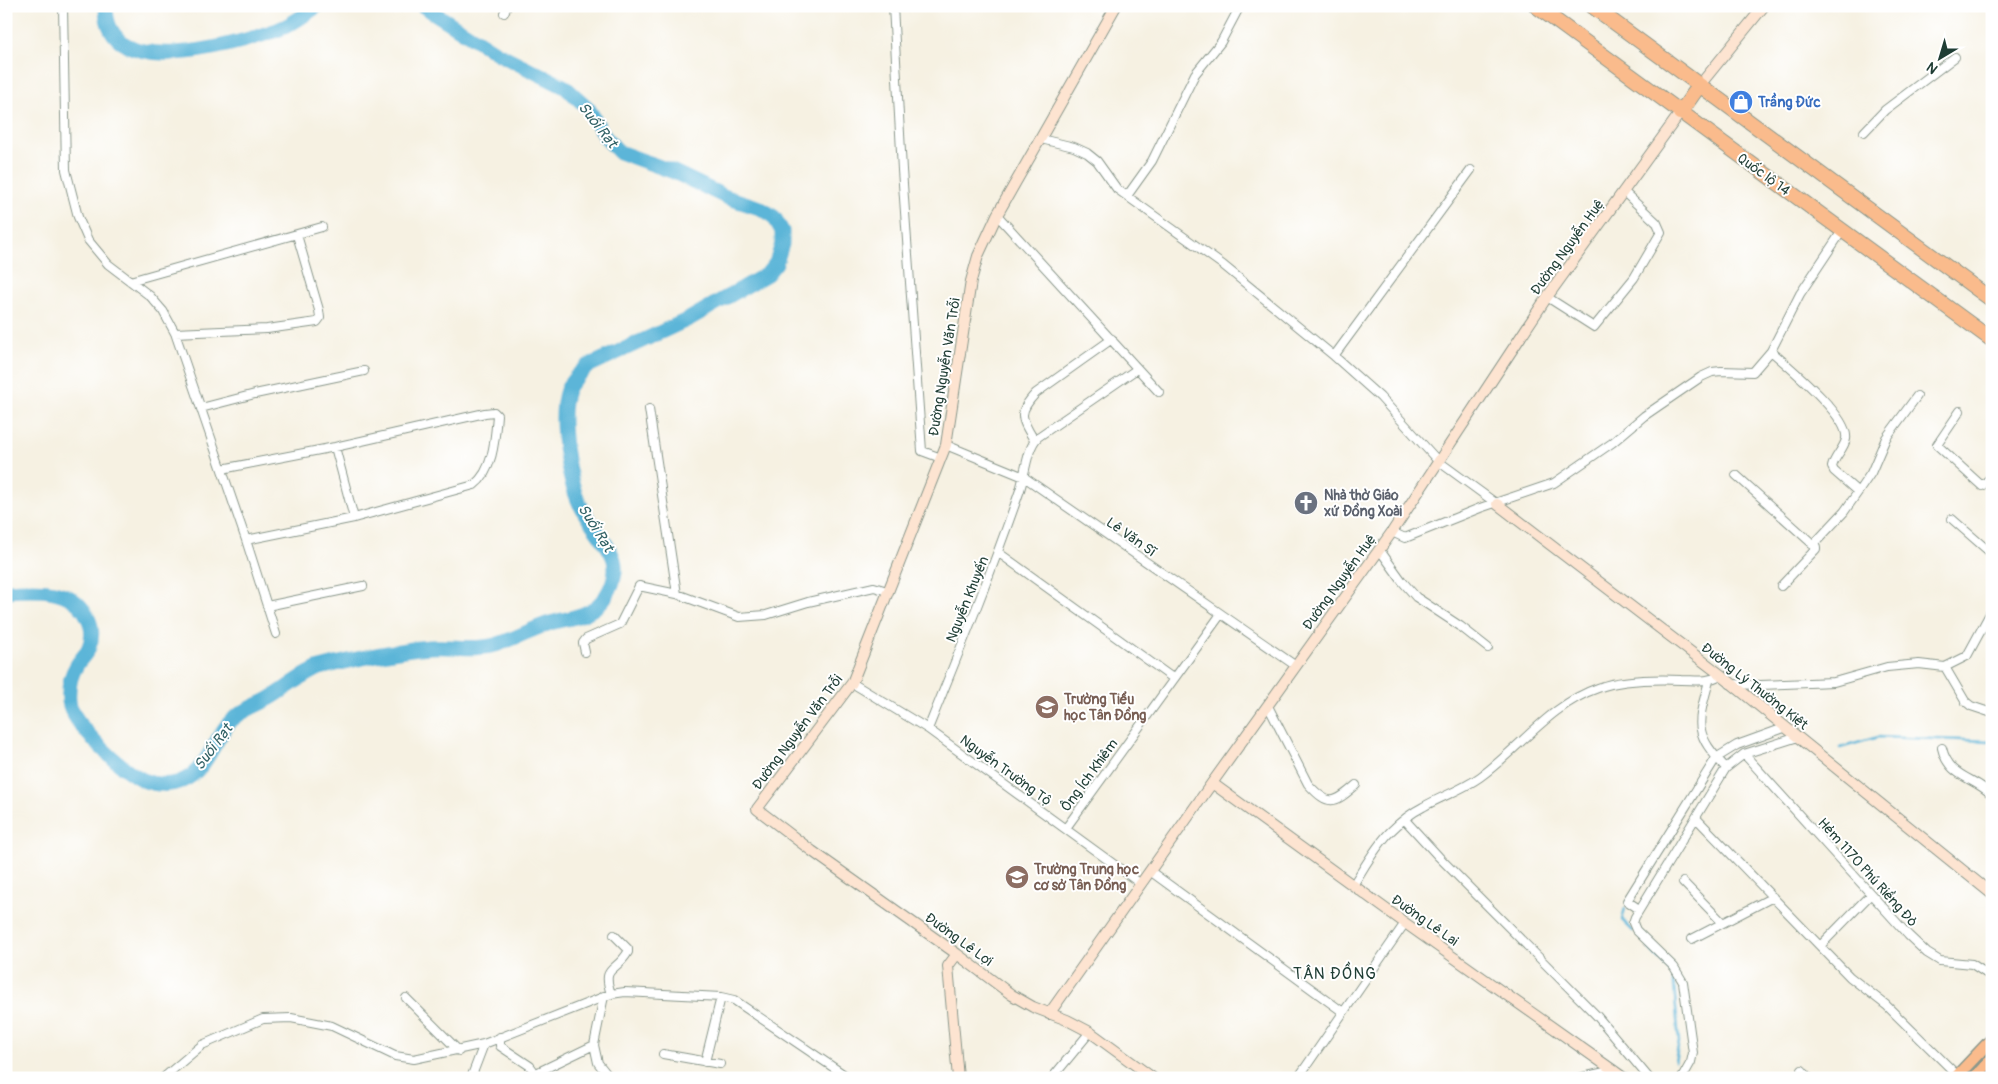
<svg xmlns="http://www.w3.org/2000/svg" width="1998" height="1084" viewBox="0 0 1998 1084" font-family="Pangolin,sans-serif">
<rect width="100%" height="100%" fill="#fff"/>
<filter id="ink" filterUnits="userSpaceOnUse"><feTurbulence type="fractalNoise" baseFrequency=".02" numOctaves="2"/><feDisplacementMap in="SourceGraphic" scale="10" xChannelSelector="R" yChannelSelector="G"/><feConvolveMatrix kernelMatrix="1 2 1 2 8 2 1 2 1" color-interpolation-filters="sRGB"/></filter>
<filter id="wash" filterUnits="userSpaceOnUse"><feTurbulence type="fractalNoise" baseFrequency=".0096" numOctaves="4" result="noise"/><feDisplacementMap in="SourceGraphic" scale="20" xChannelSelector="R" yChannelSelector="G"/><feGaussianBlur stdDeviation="1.12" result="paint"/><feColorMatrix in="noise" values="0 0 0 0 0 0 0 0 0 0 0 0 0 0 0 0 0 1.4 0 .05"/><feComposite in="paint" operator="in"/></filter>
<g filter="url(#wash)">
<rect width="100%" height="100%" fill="#f6f1e2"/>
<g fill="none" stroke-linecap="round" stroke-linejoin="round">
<!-- stream -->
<path stroke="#5bb5d8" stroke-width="2.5" d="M1840,748L1878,737L1992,741
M1710,774L1716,766
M1655,863L1673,834
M1625,908L1622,920L1633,931
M1649,948L1673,974L1679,1042L1675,1061"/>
<!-- river -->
<path stroke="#5bb5d8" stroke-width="15" d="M106,6C105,85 237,44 277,30C292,25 304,15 317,6
M6,591C35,589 72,586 87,616C93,627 93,637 89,647C87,654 80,659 77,665C70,676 68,688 69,701C72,725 123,771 145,781C156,785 171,786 182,781C204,772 212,746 225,728C235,713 254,707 269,699C285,690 304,673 320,668C355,659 394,650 430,647C452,645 474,651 495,645C513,640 531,629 550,623C567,618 586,617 599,604C610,594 618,575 614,560C610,545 591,525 583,510C568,485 557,418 567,390C571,380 580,373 588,366L689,319L767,274L776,263L782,244V231L774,217L760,208L726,197L674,172L619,152L605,137L588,108L565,87L497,53L423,6"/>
</g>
</g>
<g filter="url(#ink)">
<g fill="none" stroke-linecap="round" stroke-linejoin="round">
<!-- street casing -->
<g stroke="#8a978b" stroke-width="10">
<path id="street" d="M63,6L66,170L78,217L88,240L108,264L150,296L163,311L175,333L246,540L276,634
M893,6L902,170L922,451L941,458
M504,13L507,6
M1864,132L1885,110L1955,57
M1041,139L1074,147L1087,153L1097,161L1117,189L1223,265L1334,356L1380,397L1438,461L1497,504
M1127,196L1152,161L1195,74L1221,42L1240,6
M997,215L1159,392
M130,281L322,227
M1547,297L1594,327L1634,278L1661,232L1657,223L1624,192
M175,333L267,329L317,322L320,318L319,310L297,235
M1771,351L1800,294L1842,231
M1334,356L1471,170
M201,408L255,394L364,371
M649,409L677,594
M1960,411L1937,445L1982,486L1992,476
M1034,440C1021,418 1017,413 1036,393L1112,339
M946,445L1024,477L1296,666
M335,447L354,518
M222,469L335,447L485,413L494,412L497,415C495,437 494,470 474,485L354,518L246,540
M1736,475L1816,547V549L1781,586
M1858,492L1871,473L1886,438L1917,396
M1952,519L1992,554
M1392,532L1405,538L1480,508L1554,483L1612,443L1644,416L1701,377L1712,372L1721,371L1753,372L1771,351C1788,366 1850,417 1846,439C1844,449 1834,457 1832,467L1834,471L1858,492L1844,512L1814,544
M1379,549L1402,581L1416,597L1460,626L1488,648
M999,553L1174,679
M267,606L363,586
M585,652L583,643L586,639L620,624L639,586L677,594L739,617L766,615L808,602L874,587L887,591
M1945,667L1967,656L1992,610
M1709,681C1697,725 1693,733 1726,768
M852,683L928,729L1141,884
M1730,684L1761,685L1834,682L1887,667L1919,664L1945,667L1965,701L1971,706L1992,713
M1268,706L1308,784C1329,807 1334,804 1356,785
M928,729C960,650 992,571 1020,490C1025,475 1027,447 1038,437L1137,369
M1942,748C1949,778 1973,776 1992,795
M1744,754L1908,935L1927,953L1940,961L1972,964L1992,977
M1696,818L1850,977L1886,1005L1957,1075
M1405,820L1439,857L1597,1016L1649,1078
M1066,828L1221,614
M1150,871L1343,1012
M1683,882L1723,923
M1353,885C1364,868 1375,847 1390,832C1399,823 1411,813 1423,807C1442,796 1462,790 1480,777C1519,749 1551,704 1598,688C1620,680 1656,679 1681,680C1697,680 1706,683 1721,675
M1639,909L1627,901L1716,758L1737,745L1784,728
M1692,939L1773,897
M1821,945L1871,894
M611,994C601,965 616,973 628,952V949L614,935
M604,996L594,1045L598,1063L610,1078
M406,998L459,1051
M500,1037V1046L530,1066L533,1070V1078
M663,1054L720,1064
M705,1062L721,997
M1802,1070L1809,1078
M534,1074L594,1045
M163,1078L202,1045L263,1019L291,1018L332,1026L395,1056L414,1059L484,1044L611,994L625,992L721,997L734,1000L849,1078
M471,1078L484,1044
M1052,1078L1090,1032
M1298,1078L1405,923
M1578,1078L1614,1070
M1682,1078L1691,1062L1693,1053L1683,982L1674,967L1636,930L1633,923L1635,917L1726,768L1744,754L1798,737"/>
</g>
<!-- secondary casing -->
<g stroke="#8a978b" stroke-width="12">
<path id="secondary" d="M1116,6L997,215L978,256L971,281L946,445L852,683L757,809L812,851L957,954L1012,995L1033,1007L1067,1020L1090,1032L1153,1078
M1699,86L1764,6
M1497,504L1721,675L1992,894
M1212,783L1405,923L1624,1078
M957,954L948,966L958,1078
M1049,1014L1212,783L1392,532L1547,297L1680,113"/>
</g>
<!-- primary casing -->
<g stroke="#8a978b" stroke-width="14">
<path id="primary" d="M1955,1078L1992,1039
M1974,1078L1992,1059"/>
</g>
<!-- highway casing -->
<g stroke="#8a978b" stroke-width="16">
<path id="highway" d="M1536,6L1992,340
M1592,6L1992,300
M1680,113L1699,86"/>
</g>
<!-- street -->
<use href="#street" stroke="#fff" stroke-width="8"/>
<!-- secondary -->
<use href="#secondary" stroke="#fde4d1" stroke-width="10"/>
<!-- primary -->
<use href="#primary" stroke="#fabb8c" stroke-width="11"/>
<!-- highway -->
<use href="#highway" stroke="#fabb8c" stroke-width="14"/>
</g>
</g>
<!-- icons -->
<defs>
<g id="shop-disc" transform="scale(1.25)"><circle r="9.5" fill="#3f7fe0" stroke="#fff"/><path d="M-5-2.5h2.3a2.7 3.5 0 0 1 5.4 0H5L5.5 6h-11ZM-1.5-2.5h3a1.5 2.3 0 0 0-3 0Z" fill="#fff"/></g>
<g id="church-disc" transform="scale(1.25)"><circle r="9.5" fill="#6b7280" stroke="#fff"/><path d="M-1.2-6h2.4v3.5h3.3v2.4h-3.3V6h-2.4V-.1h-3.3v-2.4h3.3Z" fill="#fff"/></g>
<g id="school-disc" transform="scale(1.25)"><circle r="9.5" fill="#8d6e63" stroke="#fff"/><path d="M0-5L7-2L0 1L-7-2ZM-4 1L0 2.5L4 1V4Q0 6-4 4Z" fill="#fff"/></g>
</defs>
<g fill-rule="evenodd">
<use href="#shop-disc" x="1741" y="102"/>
<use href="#church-disc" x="1306" y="503"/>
<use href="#school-disc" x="1047" y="707"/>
<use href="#school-disc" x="1017" y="877"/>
</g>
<g text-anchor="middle" stroke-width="4" stroke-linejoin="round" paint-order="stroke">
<!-- shop labels -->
<g font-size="14" font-weight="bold" fill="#366cbe" stroke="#fff" text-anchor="start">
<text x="1758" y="107">Trầng Đức</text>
</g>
<!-- street labels -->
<g font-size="14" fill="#1f3d34" stroke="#fff">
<text transform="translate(1764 174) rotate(36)" y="5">Quốc lộ 14</text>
<text transform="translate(1567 247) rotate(-54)" y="5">Đường Nguyễn Huệ</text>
<text transform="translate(944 367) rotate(-81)" y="5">Đường Nguyễn Văn Trỗi</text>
<text transform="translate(1132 537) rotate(35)" y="5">Lê Văn Sĩ</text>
<text transform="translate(1339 582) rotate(-54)" y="5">Đường Nguyễn Huệ</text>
<text transform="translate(967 599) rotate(-68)" y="5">Nguyễn Khuyến</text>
<text transform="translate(1755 686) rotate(38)" y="5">Đường Lý Thường Kiệt</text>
<text transform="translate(797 732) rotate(-53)" y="5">Đường Nguyễn Văn Trỗi</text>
<text transform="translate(1006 770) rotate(36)" y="5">Nguyễn Trường Tộ</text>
<text transform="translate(1089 775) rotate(-54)" y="5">Ông Ích Khiêm</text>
<text transform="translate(1868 872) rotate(48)" y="5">Hẻm 1170 Phú Riềng Đỏ</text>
<text transform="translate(1425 920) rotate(35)" y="5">Đường Lê Lai</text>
<text transform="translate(959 939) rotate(36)" y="5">Đường Lê Lợi</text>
</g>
<!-- worship labels -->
<g font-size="14" font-weight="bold" fill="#5b616d" stroke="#fff" text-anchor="start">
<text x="1324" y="500">Nhà thờ Giáo<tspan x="1324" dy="16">xứ Đồng Xoài</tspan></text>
</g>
<!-- education labels -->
<g font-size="14" font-weight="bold" fill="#785e54" stroke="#fff" text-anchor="start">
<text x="1064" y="704">Trường Tiểu<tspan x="1064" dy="16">học Tân Đồng</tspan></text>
<text x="1034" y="874">Trường Trung học<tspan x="1034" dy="16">cơ sở Tân Đồng</tspan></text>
</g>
<!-- water labels -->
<g font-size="15" font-style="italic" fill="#316165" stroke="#fff">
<text transform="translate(598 125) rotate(52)" y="5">Suối Rạt</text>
<text transform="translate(596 528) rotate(58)" y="5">Suối Rạt</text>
<text transform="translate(213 747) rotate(-53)" y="5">Suối Rạt</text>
</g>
<!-- quarter labels -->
<g font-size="16" letter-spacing="1" fill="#1f3d34" stroke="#fff">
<text x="1335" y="979">TÂN ĐỒNG</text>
</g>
</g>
<!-- margin -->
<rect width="1998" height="1084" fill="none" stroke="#fff" stroke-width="25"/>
<!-- north arrow -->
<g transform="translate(1940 58) rotate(218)" stroke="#ffffff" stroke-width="4" paint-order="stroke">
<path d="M0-4L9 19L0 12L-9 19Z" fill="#1f3d34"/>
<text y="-8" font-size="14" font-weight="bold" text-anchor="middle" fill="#1f3d34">N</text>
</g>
</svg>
